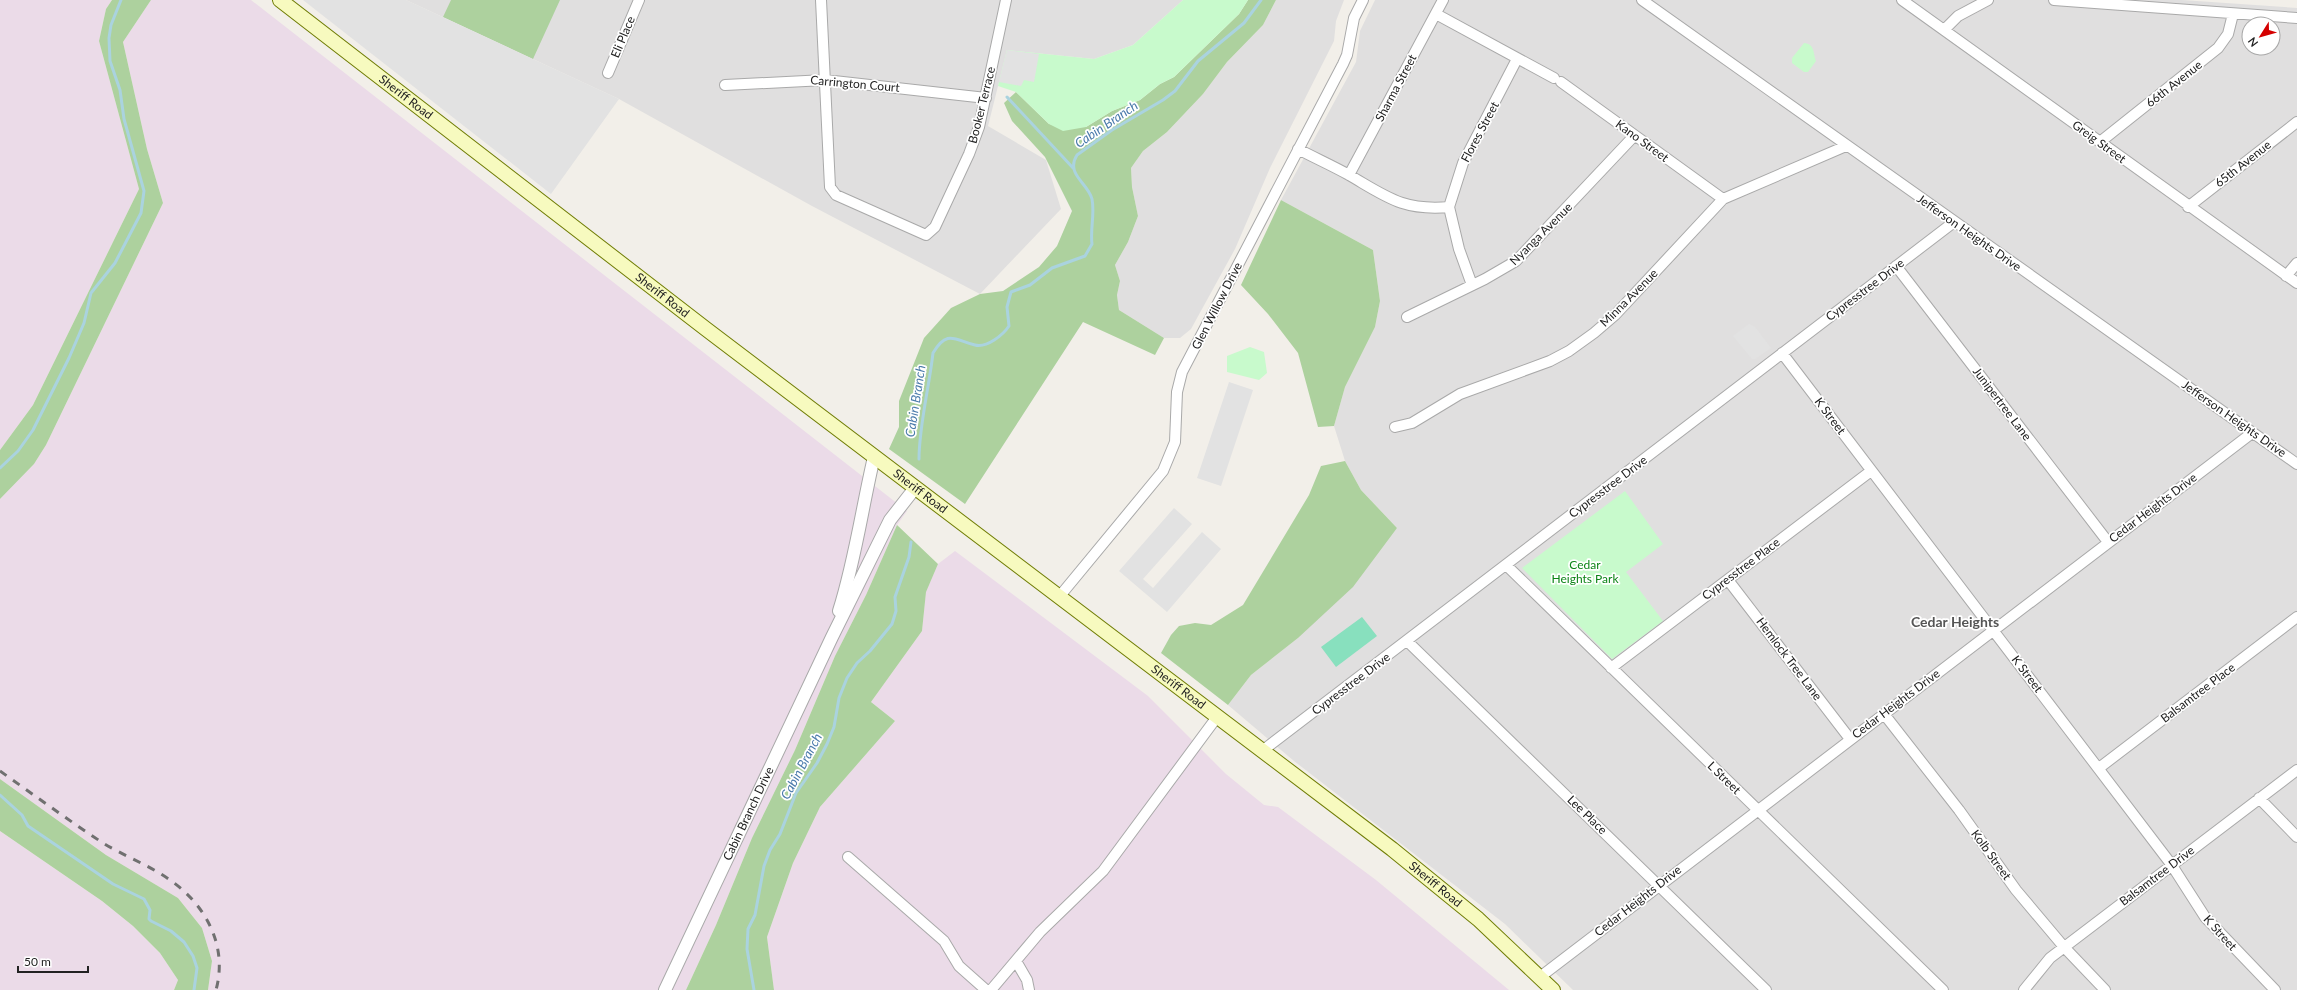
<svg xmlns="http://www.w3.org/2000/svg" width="2297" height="990" viewBox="0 0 2297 990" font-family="Lato,sans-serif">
<rect width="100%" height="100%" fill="#f2efe9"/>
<!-- residential -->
<path fill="#e0dfdf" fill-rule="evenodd" d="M406,0H1183L1133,45L1094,59L1007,50L988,126L1046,160L1061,209L980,294L812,206L619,99Z
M1276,0H1344L1336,21L1334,41L1270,168L1235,249L1191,329L1180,338H1164L1119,310L1117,295L1120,281L1115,265L1128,242L1138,216L1132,187L1131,168L1143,151L1167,132L1203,94L1227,62L1263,25Z
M1375,0H2182L2297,8V990H1573L1505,924L1294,761L1228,705L1251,675L1298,638L1397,528L1361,490L1345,461L1334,426L1345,387L1375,327L1380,301L1373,250L1281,200L1356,62L1360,31ZM2249,24H2273V48H2249Z"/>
<!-- industrial -->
<path fill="#ebdbe8" d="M0,0H112L106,9L99,41L139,189L33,405L0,450Z
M151,0H251L907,511L897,525L866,595L835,656L795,750L752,838L716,925L686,990H208L212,961L202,928L178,898L106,855L0,779V499L34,464L46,445L163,203L147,149L123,42Z
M955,551L1148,696L1226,774L1264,805L1278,807L1376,880L1509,990H774L767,937L793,863L820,807L895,721L871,702L922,631L926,591L938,564Z
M0,831L102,901L133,926L160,953L178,980L174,990H0Z"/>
<!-- forest -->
<path fill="#add19e" d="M112,0H151L123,42L147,149L163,203L46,445L34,464L0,499V450L33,405L139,189L99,41L106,9Z
M451,0H560L533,59L443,17Z
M1248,0H1276L1263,25L1227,62L1203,94L1167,132L1143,151L1131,168L1132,187L1138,216L1128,242L1115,265L1120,281L1117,295L1119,310L1164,338L1155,355L1083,322L965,504L889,449L899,427V401L924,338L951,308L980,294L1003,291L1039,267L1057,246L1072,211L1045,157L1012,121L1004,103L1016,92L1049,124L1086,127L1112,111L1140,100L1160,84L1174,77L1239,14Z
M1281,200L1373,250L1380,301L1375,327L1345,387L1334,426L1318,427L1298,353L1268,314L1241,285Z
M1345,461L1361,490L1397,528L1353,587L1298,638L1251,675L1228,705L1161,653L1171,635L1179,626L1195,623L1211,625L1243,605L1309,495L1321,466Z
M897,525L938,564L926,592L922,631L871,702L895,721L820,807L793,863L767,937L774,990H686L716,925L752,838L795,750L835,656L866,595Z
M0,779L106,855L178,898L202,928L212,961L208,990H174L178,980L160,953L133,926L102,901L0,831Z"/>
<!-- park -->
<path fill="#c8facc" d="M1183,0H1248L1239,14L1174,77L1160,84L1140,100L1112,111L1086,127L1063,131L1049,124L1016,92L998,86L1007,50L1094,59L1133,45Z
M1804,43C1815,44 1813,53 1816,61L1808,72H1804L1792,63V58Z
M1250,347L1264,352L1267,373L1259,380L1227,372V356Z
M1625,491L1663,544L1626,572L1663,621L1612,659L1522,568Z"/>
<!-- pitch -->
<path fill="#88e0be" d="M1362,617L1377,636L1336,667L1321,647Z"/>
<!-- parking -->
<path fill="#e2e2e2" d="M303,0H406L619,99L551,194Z
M1007,50L1039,54L1034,82L1024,80L1021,86L999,82Z
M1749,324L1755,327L1771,348L1755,359H1752L1733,336Z
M1229,382L1253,390L1221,486L1197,478Z
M1174,508L1192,524L1143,579L1153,588L1202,532L1221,549L1167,612L1119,571Z"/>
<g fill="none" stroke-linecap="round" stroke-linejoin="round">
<!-- stream -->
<path stroke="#aad3df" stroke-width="3" d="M1007,97L1074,169
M919,459C919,426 929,388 933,353C947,329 955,340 975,345C987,348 1003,335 1009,326L1007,307L1011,292L1030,285L1052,268L1085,256L1092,244C1090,229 1095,214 1092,199C1088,183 1065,174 1077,155L1112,130L1163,100L1175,91L1198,61L1244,23L1261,0
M0,468L18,451L33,430L69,358L84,323L91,293L115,263L141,213L144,191L124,119L120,90L110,61L109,38L111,25L121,0
M0,795L22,815L28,826L113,884L144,899L150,910L149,919L151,921L171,931L184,942L193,956L197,968L194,990
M754,990L747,949L748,929L755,915L764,866L770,850L780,834L796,793L817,763L827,744L834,727L839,698L847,678L857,663L870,651L892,624L896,611L895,597L909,557L911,542"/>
<!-- minor casing -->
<g stroke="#a9a9a9" stroke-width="12">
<path id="minor" d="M821,0L830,187L836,195L926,235L935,227L969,154L979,127L1006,0
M1642,0L2297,464
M1902,0L2297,283
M2054,0L2297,18
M1436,14L1554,78
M1944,30L1958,16L1988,0
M608,73L639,0
M1561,82L1723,199
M725,85L825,80L986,98
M2100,142L2218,48L2228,34L2233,14
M1298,149C1315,158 1333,166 1349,175C1387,197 1403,211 1449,207
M1349,175L1443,0
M2188,207L2297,122
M1896,266L2108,542
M2286,276L2297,263
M1472,285L1459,249L1449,207L1463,163L1517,59
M1407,317L1485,279L1516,261L1634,136
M1782,353L2171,864L2205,917L2275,990
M1395,427L1412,423L1460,394L1550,361L1569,351L1594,333L1615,315L1723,199L1846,146
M1506,565L1943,990
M1728,580L1850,739
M1059,597L1163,471L1175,442L1177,392L1182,372L1343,64L1347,55L1354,18L1363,0
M1407,641L1766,990
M1611,668L1871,471
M1884,714L1959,810L2016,890L2064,947L2105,990
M1262,751L1954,222
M2099,768L2297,617
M2259,798L2297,837
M848,857L944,941L959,966L986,990
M1016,961L1027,980L1029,990
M1540,977L2252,433
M991,990L1040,932L1103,871L1217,717
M2024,990L2050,958L2297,770"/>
</g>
<!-- tertiary casing -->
<g stroke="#a9a9a9" stroke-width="14">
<g id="tertiary">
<path d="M839,611C855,561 862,508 874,457"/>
<path id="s1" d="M665,990L832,637L890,520L915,488"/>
</g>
</g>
<!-- secondary casing -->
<g stroke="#707d05" stroke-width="16">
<g id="secondary">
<path id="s2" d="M280,0L706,329L1392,849L1478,919L1553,990"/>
</g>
</g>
<!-- minor -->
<use href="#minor" stroke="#fff" stroke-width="10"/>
<!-- tertiary -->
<use href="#tertiary" stroke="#fff" stroke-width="12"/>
<!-- secondary -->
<use href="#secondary" stroke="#f7fabf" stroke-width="14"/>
<!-- rail -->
<path stroke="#707070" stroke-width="3" stroke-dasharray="8 8" stroke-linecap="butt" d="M0,771C34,795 68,820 103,843C124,856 149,865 170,880C206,905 228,946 216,990"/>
</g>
<g text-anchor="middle" stroke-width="3.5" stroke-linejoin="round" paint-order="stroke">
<!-- street labels -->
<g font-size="12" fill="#222" stroke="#fff">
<text transform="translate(623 37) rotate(-67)" y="4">Eli Place</text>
<text transform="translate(855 84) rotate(5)" y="4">Carrington Court</text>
<text transform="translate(2174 84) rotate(-38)" y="4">66th Avenue</text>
<text transform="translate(1396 88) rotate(-62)" y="4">Sharma Street</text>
<text dy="4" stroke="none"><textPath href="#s2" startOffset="159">Sheriff Road</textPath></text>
<text transform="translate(982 105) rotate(-76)" y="4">Booker Terrace</text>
<text transform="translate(1480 132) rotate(-62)" y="4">Flores Street</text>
<text transform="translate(1642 141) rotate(36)" y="4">Kano Street</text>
<text transform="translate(2099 142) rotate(36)" y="4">Greig Street</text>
<text transform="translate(2243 164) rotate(-38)" y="4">65th Avenue</text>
<text transform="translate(1969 233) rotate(35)" y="4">Jefferson Heights Drive</text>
<text transform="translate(1541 234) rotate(-45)" y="4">Nyanga Avenue</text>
<text transform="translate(1865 290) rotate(-37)" y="4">Cypresstree Drive</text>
<text dy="4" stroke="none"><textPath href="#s2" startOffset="483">Sheriff Road</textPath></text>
<text transform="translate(1629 298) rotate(-45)" y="4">Minna Avenue</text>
<text transform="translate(1217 306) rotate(-63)" y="4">Glen Willow Drive</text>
<text transform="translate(2002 404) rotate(53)" y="4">Junipertree Lane</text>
<text transform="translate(1830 416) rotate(53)" y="4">K Street</text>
<text transform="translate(2234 419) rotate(35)" y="4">Jefferson Heights Drive</text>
<text transform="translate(1608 487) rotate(-37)" y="4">Cypresstree Drive</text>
<text dy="4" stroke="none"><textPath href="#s2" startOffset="807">Sheriff Road</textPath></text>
<text transform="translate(2153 508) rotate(-37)" y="4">Cedar Heights Drive</text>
<text transform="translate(1741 569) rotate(-37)" y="4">Cypresstree Place</text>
<text transform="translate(1789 659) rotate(53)" y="4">Hemlock Tree Lane</text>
<text transform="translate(2027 674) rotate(53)" y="4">K Street</text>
<text transform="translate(1351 684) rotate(-37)" y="4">Cypresstree Drive</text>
<text dy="4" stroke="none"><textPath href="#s2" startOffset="1131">Sheriff Road</textPath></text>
<text transform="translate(2198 693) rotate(-37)" y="4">Balsamtree Place</text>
<text transform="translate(1896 704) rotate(-37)" y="4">Cedar Heights Drive</text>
<text transform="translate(1724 778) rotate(44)" y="4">L Street</text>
<text dy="4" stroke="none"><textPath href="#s1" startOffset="195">Cabin Branch Drive</textPath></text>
<text transform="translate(1587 815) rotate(44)" y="4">Lee Place</text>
<text transform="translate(1991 855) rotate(54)" y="4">Kolb Street</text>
<text transform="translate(2157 876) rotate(-37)" y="4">Balsamtree Drive</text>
<text dy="4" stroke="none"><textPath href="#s2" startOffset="1455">Sheriff Road</textPath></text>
<text transform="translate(1638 901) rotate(-38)" y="4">Cedar Heights Drive</text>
<text transform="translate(2220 933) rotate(48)" y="4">K Street</text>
</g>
<!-- park labels -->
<g font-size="12" fill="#0c8416" stroke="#fff">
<text x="1585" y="569">Cedar<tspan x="1585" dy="14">Heights Park</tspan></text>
</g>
<!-- water labels -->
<g font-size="13" font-style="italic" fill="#4a7aab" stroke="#fff">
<text transform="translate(1106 124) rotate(-34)" y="5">Cabin Branch</text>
<text transform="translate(915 401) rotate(-81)" y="5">Cabin Branch</text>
<text transform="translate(801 766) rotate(-62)" y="5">Cabin Branch</text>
</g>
<!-- quarter labels -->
<g font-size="14" font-weight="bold" fill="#555" stroke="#fff">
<text x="1955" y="627">Cedar Heights</text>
</g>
</g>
<!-- north arrow -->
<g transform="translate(2261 36) rotate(233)"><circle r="19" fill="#ffffff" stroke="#a7a7a7"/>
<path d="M0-3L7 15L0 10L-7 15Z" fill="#d40000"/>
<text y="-6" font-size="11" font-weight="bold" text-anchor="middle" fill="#222222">N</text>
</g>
<!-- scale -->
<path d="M18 966v6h70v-6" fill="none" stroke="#222222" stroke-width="2"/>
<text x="24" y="966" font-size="12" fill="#222222" stroke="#ffffff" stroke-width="3" paint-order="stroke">50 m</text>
</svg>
